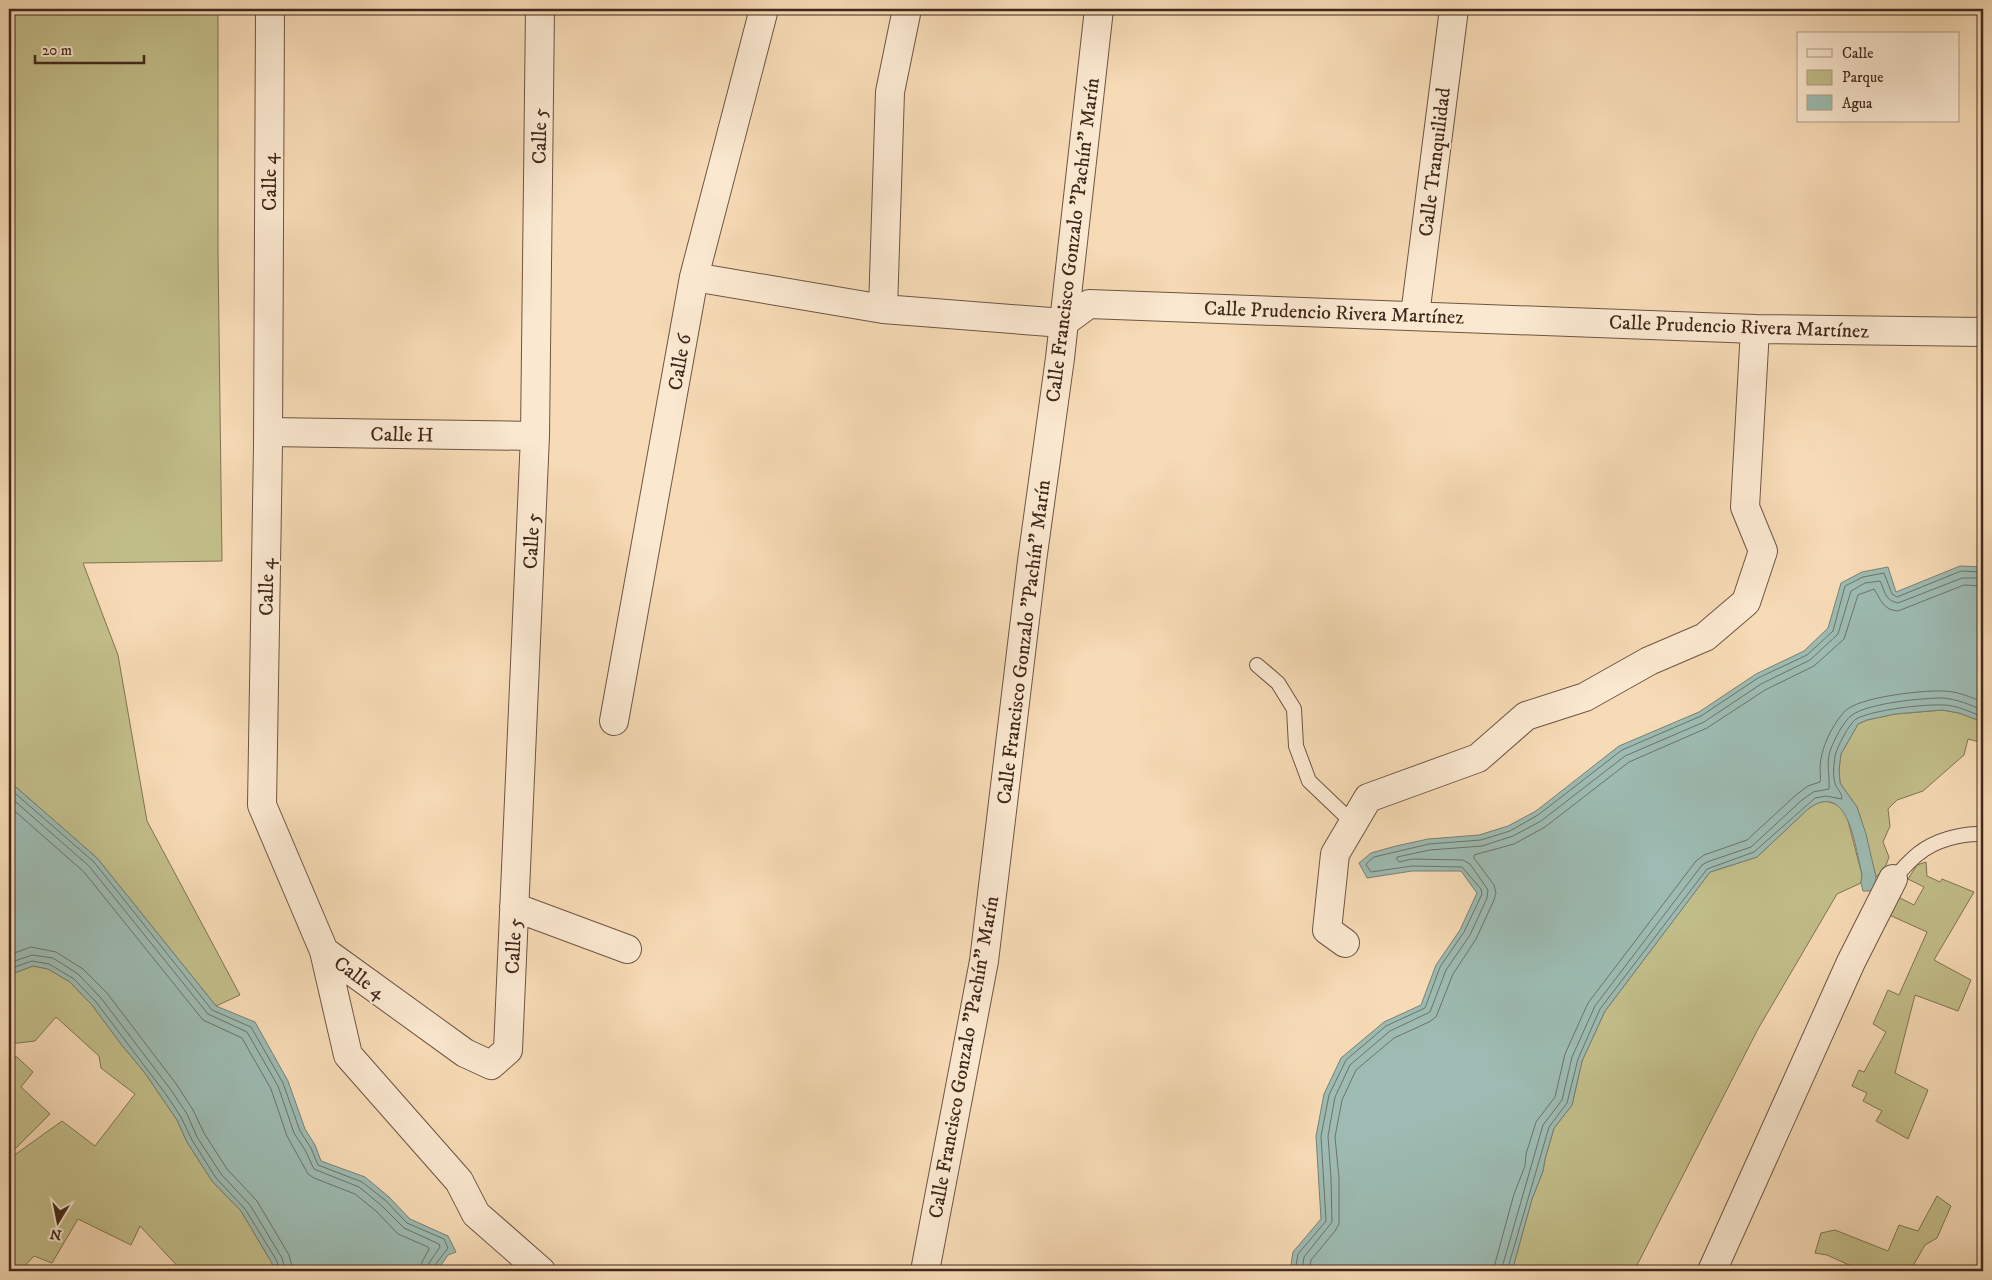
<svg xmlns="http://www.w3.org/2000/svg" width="1992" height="1280" viewBox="0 0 1992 1280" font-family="'IM FELL DW Pica',serif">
<rect width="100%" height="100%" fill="#f7dbb6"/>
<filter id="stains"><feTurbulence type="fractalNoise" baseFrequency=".004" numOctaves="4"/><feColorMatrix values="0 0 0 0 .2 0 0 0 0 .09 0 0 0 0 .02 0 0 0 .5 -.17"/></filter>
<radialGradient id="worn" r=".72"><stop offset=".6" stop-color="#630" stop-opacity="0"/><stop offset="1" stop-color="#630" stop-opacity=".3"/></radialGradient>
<!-- green -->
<path fill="#c2be8a" stroke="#827354" d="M9,9H218V253L222,561L83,563L118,655L147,821L240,995L216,1006L97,858L9,781Z
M1942,710L1959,713L1983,722V743L1968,739L1964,755L1923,791L1897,800L1888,809L1890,826L1883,842L1889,857L1885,868L1876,877L1861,819L1857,807L1840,783L1839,769L1841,754L1858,724L1867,720L1895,714Z
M1826,801L1838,805L1846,813L1862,875L1861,883L1837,894L1758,1029L1634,1271H1512L1532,1199L1543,1171L1545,1159L1554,1128L1572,1105L1582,1061L1605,1011L1710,872L1757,857L1808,809L1817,803Z
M1926,862L1927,876L1940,882L1942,879L1974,892L1934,960L1971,980L1958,1011L1915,995L1895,1073L1928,1090L1908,1139L1876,1121L1882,1111L1863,1101L1867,1093L1852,1086L1859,1070L1864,1072L1886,1032L1873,1024L1888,990L1899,995L1927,932L1887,914L1896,896L1914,905L1924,887L1908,879L1917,865Z
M33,966L48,969L70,982L92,1005L121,1044L145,1073L177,1120L187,1142L212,1181L241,1211L272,1263L274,1271H182L140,1226L131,1245L78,1219L52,1263L34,1256L20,1271H9V1159L62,1121L95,1146L135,1094L101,1068L99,1056L56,1017L35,1041L9,1044V975Z
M9,1055L17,1057L33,1072L21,1087L50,1114L9,1155Z
M1937,1196L1951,1206L1937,1238L1925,1245L1910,1271L1889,1270L1888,1271H1860V1270L1827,1255L1815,1253L1821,1233L1835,1230L1888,1251L1899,1225L1918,1231Z"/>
<!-- water -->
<path fill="#9dbbb2" stroke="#788076" d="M1960,566L1983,567V722L1959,713L1942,710L1895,714L1867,720L1858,724L1841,754L1839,769L1840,783L1857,807L1866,834L1876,877V885L1870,891H1863L1861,883L1862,874C1855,848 1849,779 1808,809L1757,857L1710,872L1605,1011L1582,1061L1572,1105L1554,1128L1545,1159L1543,1171L1532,1199L1512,1271H1290L1293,1252L1321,1219L1316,1136L1324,1094L1341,1058L1384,1022L1421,1005L1436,965L1460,930L1477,893L1461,871H1412L1367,878L1359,863L1371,853L1396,846L1428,839L1479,835L1508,826L1536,811L1619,746L1699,712L1756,674L1804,651L1828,628L1841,583L1862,572L1888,567L1896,592Z
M9,781L97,858L216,1006L255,1022L288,1081L305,1129L315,1145L321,1161L365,1177L389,1197L410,1219L448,1236L456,1252L448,1255L439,1268L442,1271H274L272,1263L241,1211L212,1181L187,1142L177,1120L145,1073L121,1044L92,1005L70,982L48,969L33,966L9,975Z"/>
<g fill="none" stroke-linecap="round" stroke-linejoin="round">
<!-- shore -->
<path stroke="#6f7268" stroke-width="1" d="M9,788L94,862L212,1010L251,1027L283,1083L300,1131L311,1148L318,1165L362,1182L385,1200L407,1223L444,1239L448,1248L435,1265V1271
M9,796L89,866L208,1014L247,1032L278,1086L294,1133L305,1150L314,1169L359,1187L381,1205L404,1228L439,1244L440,1247L429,1263L428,1271
M9,806L84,872L203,1020L242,1038L271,1089L287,1136L308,1174L314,1178L355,1194L376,1211L398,1234L428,1247L429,1249L422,1262L421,1271
M9,955L31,947L56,952L83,969L107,993L177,1085L193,1110L204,1133L227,1169L257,1201L289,1255L293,1271
M9,963L32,955L53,958L78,974L101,998L171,1090L187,1114L197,1137L221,1174L250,1205L282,1258L285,1271
M9,969L32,961L49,964L74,979L96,1002L165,1093L181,1117L192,1140L216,1178L245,1209L277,1261L279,1271
M1295,1271L1298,1254L1326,1221L1321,1136L1329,1095L1346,1060L1386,1026L1425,1008L1440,967L1464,932L1482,894L1481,889L1462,867L1412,866L1371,872L1366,865L1367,863L1374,857L1429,844L1481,840L1510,831L1538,815L1622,750L1701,716L1758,678L1807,655L1833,631L1845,586L1863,577L1884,573L1892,594L1897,597L1961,571L1983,572
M1302,1271L1304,1257L1332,1222L1331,1178L1328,1136L1335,1097L1350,1065L1390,1031L1430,1012L1446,970L1470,935L1487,898L1488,890L1470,864L1463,860L1412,859L1399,862L1397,860V857L1430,850L1482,846L1513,836L1541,821L1625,756L1704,722L1761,684L1810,660L1838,634L1851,591L1865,583L1880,581C1885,591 1885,601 1898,603L1962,578H1983
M1309,1271L1311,1260L1335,1231L1339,1224V1178L1335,1137L1342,1100L1356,1070L1394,1038L1429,1022L1436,1017L1453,974L1476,939L1494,900L1496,893L1494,885L1474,858V855L1514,844L1545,827L1629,762L1707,728L1765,690L1814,666L1844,639L1858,595L1874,589C1881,600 1883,610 1898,611L1964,585L1983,586
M1493,1271L1514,1194L1525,1166L1526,1154L1536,1122L1555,1097L1565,1054L1588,1003L1696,861L1704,855L1747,840L1796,795L1808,786L1820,782C1821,778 1820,773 1820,767C1821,748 1831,727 1844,712C1857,697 1923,690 1943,691C1957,691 1970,697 1983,702
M1501,1271L1543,1125L1562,1100L1572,1057L1595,1006L1702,865L1707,862L1751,847L1802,800L1813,792L1829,789C1830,776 1826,764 1830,751C1833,742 1844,720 1852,715C1869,703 1922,698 1943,698C1957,699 1970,705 1983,710
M1507,1271L1549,1127L1567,1103L1578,1059L1600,1009L1707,869L1754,852L1815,798L1826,796L1842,799C1842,794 1839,791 1836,786C1832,777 1834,765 1835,756C1837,747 1849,724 1856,719C1872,710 1924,704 1943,705C1957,705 1970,712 1983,717"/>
<!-- service casing -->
<g stroke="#6e5543" stroke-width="16">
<path id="service" d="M1257,665L1278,683L1294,709L1296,746L1309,781L1353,823
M1893,879C1901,871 1909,861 1918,854C1935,840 1962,833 1983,834"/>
</g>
<!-- minor casing -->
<g stroke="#6e5543" stroke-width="30">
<path id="minor" d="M270,9L268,445L262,805L324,951L465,1053L491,1065L508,1050L535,436L540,9
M694,277L883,309L1063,323L1089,304L1755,329L1983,332
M883,309L890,92L907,9
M1415,315L1454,9
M268,432L535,436
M614,721L694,277L764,9
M514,907L627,949
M1345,943L1327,930L1335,854L1368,798L1478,758L1526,716L1585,697L1649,661L1705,637L1746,602L1763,551L1745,507L1755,329
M324,951L348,1055L459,1181L476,1214L541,1271
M925,1271L984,961L1032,561L1060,358L1099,9
M1712,1271L1851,962L1893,879"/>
</g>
<!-- service -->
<use href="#service" stroke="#fae8d0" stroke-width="14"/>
<!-- minor -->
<use href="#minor" stroke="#fae8d0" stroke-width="28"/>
</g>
<g text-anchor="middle" stroke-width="4.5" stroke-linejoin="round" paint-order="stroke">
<!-- street labels -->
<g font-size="20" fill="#41281d" stroke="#fae8d0">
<text transform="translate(539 136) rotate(-89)" y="7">Calle 5</text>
<text transform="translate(1434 162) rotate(-83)" y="7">Calle Tranquilidad</text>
<text transform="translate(269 182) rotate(-90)" y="7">Calle 4</text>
<text transform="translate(1072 240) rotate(-83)" y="7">Calle Francisco Gonzalo "Pachín" Marín</text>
<text transform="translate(1334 312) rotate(2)" y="7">Calle Prudencio Rivera Martínez</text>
<text transform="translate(1739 326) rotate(2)" y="7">Calle Prudencio Rivera Martínez</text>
<text transform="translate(679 362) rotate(-80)" y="7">Calle 6</text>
<text transform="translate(402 434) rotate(1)" y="7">Calle H</text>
<text transform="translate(531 541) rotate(-87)" y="7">Calle 5</text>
<text transform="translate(266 587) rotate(-89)" y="7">Calle 4</text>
<text transform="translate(1023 642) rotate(-83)" y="7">Calle Francisco Gonzalo "Pachín" Marín</text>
<text transform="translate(513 946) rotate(-87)" y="7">Calle 5</text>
<text transform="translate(360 977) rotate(36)" y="7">Calle 4</text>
<text transform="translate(963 1057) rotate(-80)" y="7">Calle Francisco Gonzalo "Pachín" Marín</text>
</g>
</g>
<!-- margin -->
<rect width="1992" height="1280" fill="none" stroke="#f7dbb6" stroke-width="30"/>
<rect x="10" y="10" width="1972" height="1260" fill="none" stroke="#41281d" stroke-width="2.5"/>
<rect x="15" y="15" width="1962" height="1250" fill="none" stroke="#41281d"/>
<!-- legend -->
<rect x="1797" y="32" width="162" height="90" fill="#fae8d0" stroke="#b09b88"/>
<rect x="1807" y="49" width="25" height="8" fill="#fae8d0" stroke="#b09b88"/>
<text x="1842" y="58" font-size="15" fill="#41281d">Calle</text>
<rect x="1807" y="70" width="25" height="15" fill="#c2be8a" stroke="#b09b88"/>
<text x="1842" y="82" font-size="15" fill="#41281d">Parque</text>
<rect x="1807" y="95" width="25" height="15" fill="#9dbbb2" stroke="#b09b88"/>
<text x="1842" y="108" font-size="15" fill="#41281d">Agua</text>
<!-- north arrow -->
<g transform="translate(58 1222) rotate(190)" stroke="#fae8d0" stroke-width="4" paint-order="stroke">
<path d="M0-4L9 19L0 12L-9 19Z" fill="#41281d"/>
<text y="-8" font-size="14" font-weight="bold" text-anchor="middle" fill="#41281d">N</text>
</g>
<!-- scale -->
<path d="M35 55v8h109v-8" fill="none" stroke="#41281d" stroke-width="2.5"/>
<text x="42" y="55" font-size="15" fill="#41281d" stroke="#fae8d0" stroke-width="4" paint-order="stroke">20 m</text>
<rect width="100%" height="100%" filter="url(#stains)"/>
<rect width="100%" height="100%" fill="url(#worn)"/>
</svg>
